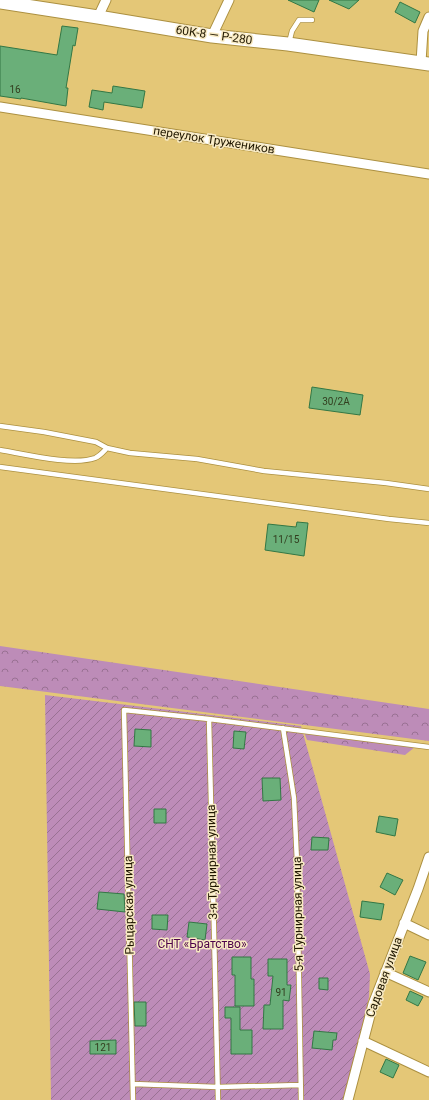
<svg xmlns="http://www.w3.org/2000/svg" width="429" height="1100" viewBox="0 0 429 1100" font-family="Roboto,sans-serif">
<defs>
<pattern id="forest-crowns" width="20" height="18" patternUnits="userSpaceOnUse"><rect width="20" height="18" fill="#bd8cb8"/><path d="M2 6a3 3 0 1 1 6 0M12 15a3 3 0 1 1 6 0" fill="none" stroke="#997193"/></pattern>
<pattern id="garden-furrows" width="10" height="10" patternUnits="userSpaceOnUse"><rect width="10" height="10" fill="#bd8cb8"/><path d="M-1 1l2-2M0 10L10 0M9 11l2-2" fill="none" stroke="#997193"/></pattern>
</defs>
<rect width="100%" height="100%" fill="#e4c777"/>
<!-- forest -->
<path fill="url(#forest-crowns)" d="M0,646L429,709V741L0,686Z
M304,732L415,747L405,755L307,740Z"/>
<!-- garden -->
<path fill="url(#garden-furrows)" d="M45,695L301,726L370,974L369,997L345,1100H51Z"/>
<!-- building -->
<path fill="#6aaf79" stroke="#337745" d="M288,0H319L314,12Z
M329,0H359L349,9Z
M400,2L420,12L415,23L395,12Z
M62,26L78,28L75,46L73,45L66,88H68L66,106L21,98V99L0,96V46L57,55Z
M113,86L145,91L142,108L104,102L103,110L89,107L92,90L112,93Z
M312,387L363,395L360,415L309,408Z
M297,522L308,523L304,556L265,550L268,524L296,527Z
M135,729L151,730V747L134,746Z
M234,731L246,732L244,749L233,748Z
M262,778H280L281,800L263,801Z
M154,809H166V823H154Z
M379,816L398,819L395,836L376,832Z
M312,837L329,838L328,850H311Z
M387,873L403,880L395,895L380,887Z
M99,892L124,894L125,912L97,909Z
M362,901L384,904L381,920L360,917Z
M152,915H168L167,930L152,929Z
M189,922L207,924L205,940L187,937Z
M410,956L426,962L418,980L403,973Z
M232,957H251V979H254V1006H235V975H232Z
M268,959H287V985H291L289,1001L283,1000V1029H263L264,1005H270L273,976H268Z
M319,978H328V990L319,989Z
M410,991L423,997L418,1006L406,1000Z
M134,1002H146V1026H135Z
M225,1007H240V1030H252V1054H231V1018H225Z
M314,1031L337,1033L336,1040H333L332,1050L312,1048Z
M116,1040V1054H90V1041Z
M386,1059L399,1065L393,1078L380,1072Z"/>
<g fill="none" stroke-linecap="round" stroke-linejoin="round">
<!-- lane casing -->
<g stroke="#ac9040" stroke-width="6">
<path id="lane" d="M289,43L292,31L299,20H312
M0,426L44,432L96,442L107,448L130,453L197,459L264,471L386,483L429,489
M0,450C24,454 73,466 95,458C100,456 104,451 107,448
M0,467L389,519L429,523
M209,719L218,1100
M283,728L294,798L297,862L301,1100
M133,1084L218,1087L301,1085
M133,1100L124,710L209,719L429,747"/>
</g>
<!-- street casing -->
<g stroke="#ac9040" stroke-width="11">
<path id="street" d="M98,17L106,0
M212,36L229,0
M421,62L423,31L429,17
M0,107L429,174
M404,923L429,935
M385,972L429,992
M363,1041L429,1072
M348,1100L373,1004L418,889L429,857"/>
</g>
<!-- secondary casing -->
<g stroke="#ac9040" stroke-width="15">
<path id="secondary" d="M0,2L98,17L212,36L288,44L429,64"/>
</g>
<!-- lane -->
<use href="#lane" stroke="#fff" stroke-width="4.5"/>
<!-- street -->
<use href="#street" stroke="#fff" stroke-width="9"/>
<!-- secondary -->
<use href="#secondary" stroke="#fff" stroke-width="13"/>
</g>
<g text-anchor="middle" stroke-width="3" stroke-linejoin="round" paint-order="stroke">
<!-- number labels -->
<g font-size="10" fill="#323d1e">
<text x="15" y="93">16</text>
<text x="336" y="405">30/2А</text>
<text x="286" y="543">11/15</text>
<text x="281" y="996">91</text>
<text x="103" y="1051">121</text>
</g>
<!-- street labels -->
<g font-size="12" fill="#201700" stroke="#f8eac3">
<text transform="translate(214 35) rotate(8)" y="4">60К-8 — Р-280</text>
<text transform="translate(214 140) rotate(9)" y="4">переулок Тружеников</text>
<text transform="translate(212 862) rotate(-91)" y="4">3-я Турнирная улица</text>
<text transform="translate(129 905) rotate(-91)" y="4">Рыцарская улица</text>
<text transform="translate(298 914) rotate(-91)" y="4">5-я Турнирная улица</text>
<text transform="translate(384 977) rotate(-70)" y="4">Садовая улица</text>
</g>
<!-- park labels -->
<g font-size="12" fill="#4c024a" stroke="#f8eac3">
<text x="202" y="948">СНТ «Братство»</text>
</g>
</g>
</svg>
